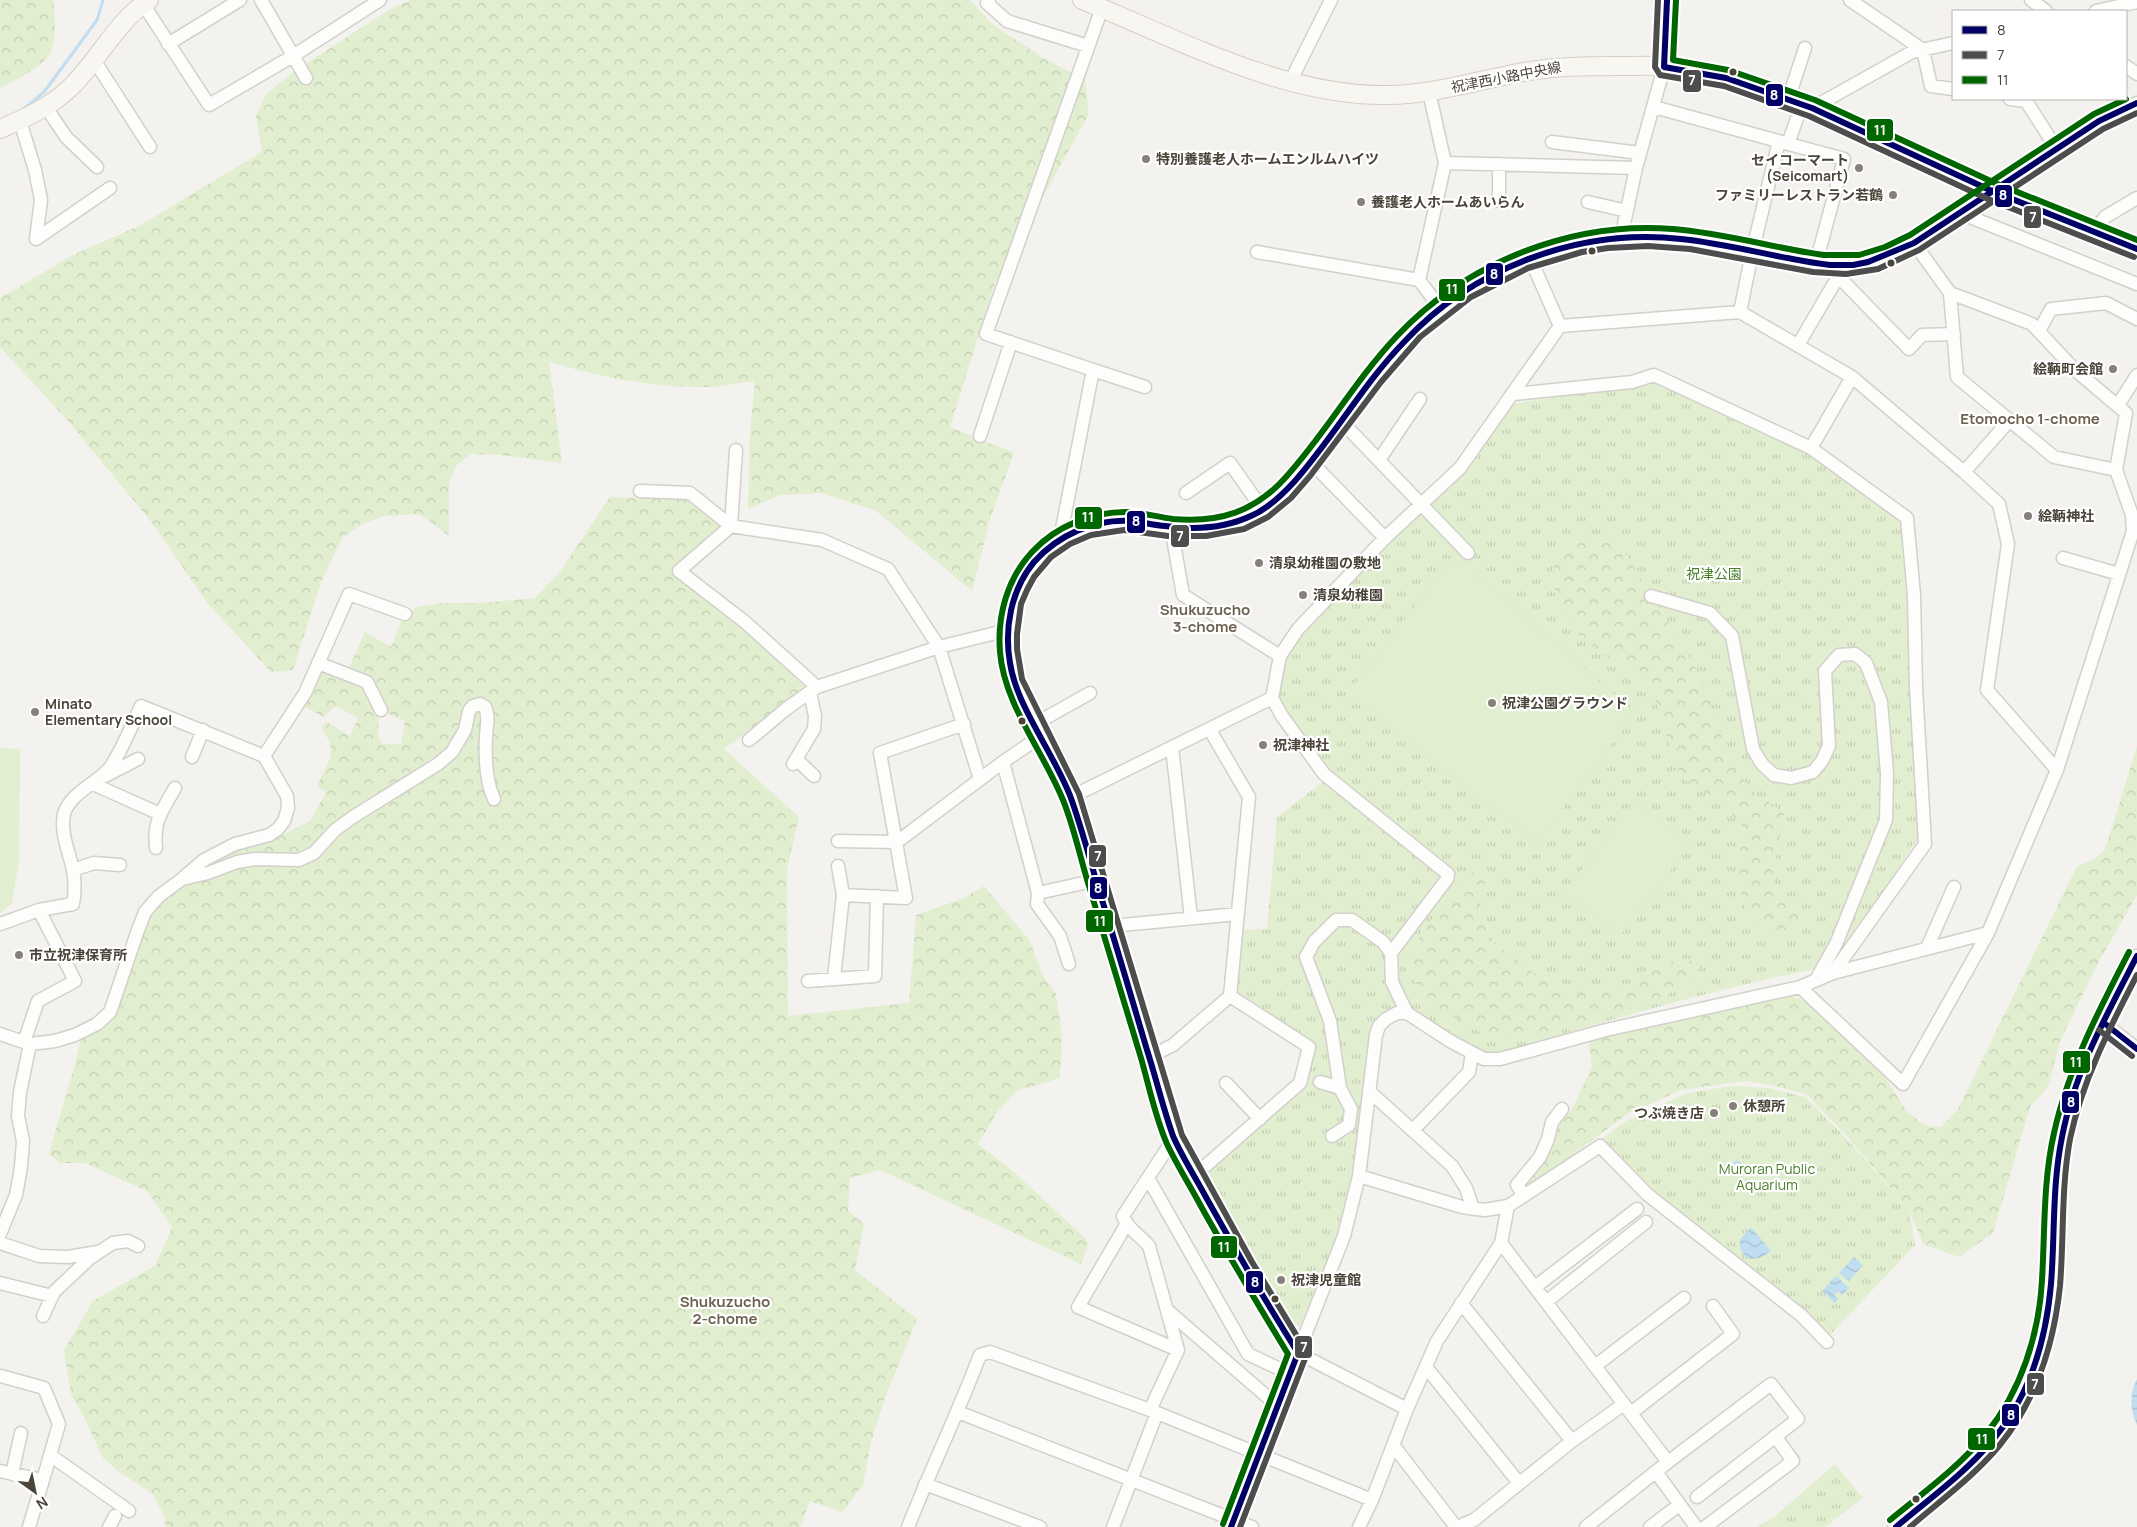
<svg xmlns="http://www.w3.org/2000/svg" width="2137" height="1527" viewBox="0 0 2137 1527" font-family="Manrope,'Noto Sans JP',sans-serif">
<defs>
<pattern id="grass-tufts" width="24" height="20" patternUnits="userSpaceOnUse" patternTransform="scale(1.25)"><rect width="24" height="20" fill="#e1eecf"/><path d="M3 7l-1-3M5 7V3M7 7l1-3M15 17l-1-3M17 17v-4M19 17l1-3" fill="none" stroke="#c3cdb2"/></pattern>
<pattern id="forest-crowns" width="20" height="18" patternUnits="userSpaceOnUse" patternTransform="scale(1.25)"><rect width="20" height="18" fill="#e1eecf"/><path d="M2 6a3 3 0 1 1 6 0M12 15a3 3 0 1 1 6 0" fill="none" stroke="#c3cdb2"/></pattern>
<pattern id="water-waves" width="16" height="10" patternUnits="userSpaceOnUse" patternTransform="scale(1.25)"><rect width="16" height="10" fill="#c0ddf1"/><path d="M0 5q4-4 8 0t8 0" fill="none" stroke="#a6bfcf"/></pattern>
</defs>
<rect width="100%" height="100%" fill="#f4f2ee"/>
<!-- grass -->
<path fill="url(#grass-tufts)" d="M1655,380L1797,447L1839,474L1900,517L1904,532L1919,837L1834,965C1721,987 1612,1019 1502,1052H1486L1474,1048L1410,1008C1390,1012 1380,1012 1370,1031L1352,1177L1331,1257L1300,1326L1293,1323L1261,1276L1201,1174L1300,1086L1315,1045L1311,1040L1236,991L1242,930L1267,929L1277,817L1333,774L1297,731L1279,699L1280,677L1285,658L1305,630L1511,404Z
M1731,1086L1768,1088L1805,1097L1845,1137L1909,1210L1915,1245L1828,1337L1650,1190L1600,1140L1624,1122L1687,1093Z
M1835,1464L1863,1498L1825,1527H1757L1774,1517Z"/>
<!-- forest -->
<path fill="url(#forest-crowns)" d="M0,0H53C55,17 57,35 51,51C46,66 13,81 0,88Z
M410,0H970L993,25L1045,59L1085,80L1089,114L995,283L950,427L1014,453L990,519L972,591L875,510L820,493L780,495L748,509L750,433L755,381C737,383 716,388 697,387C647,386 596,377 549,361L562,463L500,455L471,454L456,466L449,483V536L420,514L384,516L362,524L342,538L321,582L293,670L271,672L208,604L153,524L68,421L0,347V298L73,255L139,226L262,152L256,116L266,94L293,72L387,11Z
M610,497L686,499L724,527L673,574L742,627L805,687L724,749L799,817L787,869L788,1016L909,1003L916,915L964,898L984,886L1030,941L1043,976L1056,994L1062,1035L1060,1078L1017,1091L998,1111L978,1144L1014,1172L1089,1242L1081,1264L880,1170L850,1178L848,1211L864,1224L855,1270L917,1319L885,1398L871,1442L863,1485L842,1512L810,1501L800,1527H166L164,1516L153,1494L118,1471L103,1458L84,1417L71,1395L64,1350L93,1301L156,1265L172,1227L147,1191L85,1163H60L49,1154C59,1115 73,1077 81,1038L106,1021L147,914L206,863L236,847L279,837L310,821L326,792L317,786C328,760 340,753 321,728L326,722L350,736L358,718L335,706L324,717L303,706L320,667L363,683L379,714L378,735L382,744H401L405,721L388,714L370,680L348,670L365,632L391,647L402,619L417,607L440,603H480L535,598L559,573Z
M1573,537L1617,540L1684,647L1705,686L1731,765L1758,796L1784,812L1773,876L1777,894L1793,907L1804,920L1799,933L1784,938C1776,934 1766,931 1759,926C1731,905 1741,857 1742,827L1723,802L1681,778L1649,682L1616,663L1580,637L1555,594L1553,559Z
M2137,746V895L2099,961L2060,1041L2048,1087L2030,1107L1993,1233L1959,1257L1923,1244L1909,1210L1846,1135L1806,1094L1771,1085L1746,1081L1682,1090L1629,1113L1523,1191L1518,1186L1550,1128L1571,1111L1581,1090L1592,1067L1588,1039L1786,994L1812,1004L1878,1067L1908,1113L1925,1125L1941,1127L1958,1109L2077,866L2091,861L2105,850Z
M1472,872L1486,878L1480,902L1481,914L1494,943L1562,994C1583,993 1607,992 1628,985C1643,980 1667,960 1680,959C1686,959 1694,962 1699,964L1697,979L1663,997L1581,1024L1512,1039L1480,1032L1431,1003L1412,978L1410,961L1417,941L1435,914Z"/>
<!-- pitch -->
<path fill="#e1eecf" d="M1454,555L1635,712L1538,842L1347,694Z
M0,748L20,749L19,862L12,903L0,913Z
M1635,800L1691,844L1620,936L1564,893Z"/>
<!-- water -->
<path fill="url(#water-waves)" d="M1730 1168a7 7 0 1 1 14 0a7 7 0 1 1-14 0Z
M1751,1227L1771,1251C1757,1263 1739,1262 1740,1240Z
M1854,1257L1863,1265L1849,1281L1839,1273Z
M1836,1276L1849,1288L1842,1295L1838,1291L1834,1295L1838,1299L1835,1303L1822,1291Z
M2137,1379V1425C2130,1410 2129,1394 2137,1379Z"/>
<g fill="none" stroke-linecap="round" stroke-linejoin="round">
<!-- stream -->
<path stroke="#c0ddf1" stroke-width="3" d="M24,109L44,92L97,20L103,0"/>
<!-- minor casing -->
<g stroke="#d2d0cb" stroke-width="15">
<path id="minor" d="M261,0L306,78
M989,0L987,3L1007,21L1088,46
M1850,0L1923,50L1931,86L1953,89
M2031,0L2046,11
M143,4L209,105L293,56L380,0
M2096,11L2137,2
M168,44L240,0
M94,60L150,147
M2126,66L2137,74
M1290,82L1331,0
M1429,92L1445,163L1419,280L1440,308
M2010,99L2026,101L2056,148
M1788,100L1805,48
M46,107L66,137L97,167
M1654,107L1844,159L1816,263
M1812,108L1912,52L1953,43
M20,121L35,170L41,200L36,239
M1552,142L1640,153
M1788,144L1802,104
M1445,163L1636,168
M1992,191L2099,121L2137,103
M1992,191L2137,249
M1499,201V164
M1588,202L1627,211
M1960,213L2137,284
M2093,233L2105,217L2137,198
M1621,238L1636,168L1664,67L1667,0
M36,239L110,188
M1257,252L1419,280
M1530,258L1560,326L1740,312L1852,377L1964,472L1999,504L2008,544L1987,690L2057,770
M1838,276L1909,349L1922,335L1954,334
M1950,293L1957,377L2054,457L2116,470
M1740,312L1752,253L1779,141
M2039,331L2051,309L2106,303L2137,319
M1798,345L1842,270
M1093,370L1145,387
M1514,394L1632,382L1654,375L1811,448L1907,518L1914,595L1916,687L1925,844L1833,973
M2118,405L2137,375
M1341,421L1468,553
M980,436L1011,342
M1811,448L1852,377
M736,450L731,526L679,571L745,622L817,687
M1379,460L1420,399
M1310,461L1385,538
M1964,472L2009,421
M640,491L690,493L731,526L822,540L888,569L939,647L980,779
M1186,493L1230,463L1263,510
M1171,527L1183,595L1280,656
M1060,539L1093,370L986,334L1102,8
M2063,558L2119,574
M1651,596L1710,613L1732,636L1753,749L1762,764L1774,775L1791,778L1813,772L1822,761L1829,746L1825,671L1839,655L1855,654L1866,663L1881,702L1887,773L1886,820L1836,944L1816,980
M318,663L367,682L381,710
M1035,724L1090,693
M749,740L786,709L817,687L939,647L1008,630
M1172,747L1191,918
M264,756L305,693L349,594L405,614
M192,757L203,730
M796,759L814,776
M1003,762L1038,893L1037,904L1060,936L1069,964
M793,764L814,729L815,716L810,692
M105,776L138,759
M93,784L160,814
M1071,797L1272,698
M838,841L897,842L1003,762L1041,736
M156,848C153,821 162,811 175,788
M73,870L94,863L120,865
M1038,893L1097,880
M843,895L906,898L880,753L964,724
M0,924L39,910L73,904C75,893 75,881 73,870C69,851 60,833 64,814C69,795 94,784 107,771C118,760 133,722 141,706L264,756L287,796L288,808L284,821L278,829L269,835L235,844L204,860L184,877
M1111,926L1238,914
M1927,948L1954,887
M1391,953L1447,879L1448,874L1324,774L1282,716L1272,698L1280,656L1298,629L1385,538L1460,468L1560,326
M834,978L843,895L838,866
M808,981L875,976L877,896
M1800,987L1903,1084L1988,933L2057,770L2133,531L2132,515L2116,470L2126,413L2074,369L2032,324L1950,293L1914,243
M2104,1023L2137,1049
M0,1034L24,1042L38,1001L75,981L39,910
M30,1044L55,1041L75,1035L97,1024L110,1012L138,930L145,912L159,896L182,879L208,873L237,862L255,859L299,860L314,853L335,830L353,817L438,764L452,752L465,730L469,711L473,706L480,704L485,707C490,718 486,726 486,737C485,756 486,782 494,799
M1149,1057L1173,1045L1230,996L1249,797L1210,730
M1320,1082L1340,1088
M1226,1083L1260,1119
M1369,1091L1452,1166L1466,1188L1473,1209
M1413,1130L1469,1072L1472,1053
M1332,1136L1349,1125L1351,1109L1340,1088L1330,1021L1306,957L1314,942L1336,920H1352L1383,942L1391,953L1392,982L1407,1013
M1194,1176L1300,1083L1309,1047L1230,996
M1359,1176L1462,1207L1485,1210L1508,1206L1600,1146L1648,1195L1802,1316L1827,1342
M1148,1178L1248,1354L1290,1374
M1524,1196L1517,1185L1540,1157L1548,1139L1552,1122L1562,1109
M1126,1225L1078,1307L1178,1350
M0,1234L16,1195L21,1167L23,1141L18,1116L20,1092L30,1044L24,1042
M0,1243L39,1256L68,1257L98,1252
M1501,1243L1668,1462L1586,1527
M0,1283L52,1296
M1535,1287L1637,1209
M1546,1302L1646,1222
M1461,1303L1572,1441
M1167,1310L1278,1406
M43,1316L54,1292L90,1258L113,1243L128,1241L138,1246
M1595,1366L1684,1298
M1426,1367L1519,1483
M1407,1409L1298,1353L1344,1236L1359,1176L1376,1035L1379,1026L1386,1019L1397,1013H1407L1450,1041L1484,1059H1500L1606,1030L1800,987L1833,973L1988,933
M1150,1410L1178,1350L1149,1246C1140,1235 1127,1229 1123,1216L1174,1138
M958,1412L1252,1527
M1631,1413L1733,1334L1713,1306
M1393,1445L1456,1527
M50,1455L129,1511
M1668,1462L1771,1384L1798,1419L1697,1497
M0,1471L43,1480L59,1424L44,1388L1,1376
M1656,1472L1696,1527
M1960,1473C1991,1444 2020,1410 2034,1369C2043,1342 2049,1313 2051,1284C2053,1251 2050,1218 2054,1186C2057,1163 2062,1141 2066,1119C2078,1065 2112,1005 2137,956
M12,1474L21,1433
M925,1484L1040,1527
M29,1527L43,1480
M109,1527L115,1516
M908,1527C931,1469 958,1413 980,1355L990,1352L1150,1410L1372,1500
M1113,1527L1157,1413
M1359,1527L1372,1500L1407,1409L1437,1341L1501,1243L1508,1206
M1457,1527L1474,1520L1572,1441L1624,1404
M1650,1527L1679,1505
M1705,1527L1793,1461L1775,1436"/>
</g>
<!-- tertiary casing -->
<g stroke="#d2d0cb" stroke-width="18">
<path id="tertiary" d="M1896,1527L1960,1473"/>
</g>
<!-- secondary casing -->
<g stroke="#d3cfc5" stroke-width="20">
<path id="secondary" d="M1082,0C1178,39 1286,98 1391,95C1434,94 1476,81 1518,73C1554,66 1588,66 1623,66C1637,66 1652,65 1666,67C1782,84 1887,142 1992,191
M0,129C26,118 52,106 72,86C99,59 117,21 149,0
M1231,1527L1298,1353L1244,1266L1174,1138L1071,797L1014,682C1003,646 1005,621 1020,586C1037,548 1081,519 1124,521C1165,522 1206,536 1246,519C1286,502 1311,460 1336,427C1392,353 1437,292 1528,259C1588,236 1655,232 1717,245C1756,253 1826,272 1863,263C1912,252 1952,218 1992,191"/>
</g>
<!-- minor -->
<use href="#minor" stroke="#fdfdfc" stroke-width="12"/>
<!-- tertiary -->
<use href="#tertiary" stroke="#fdfdfc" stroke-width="15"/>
<!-- secondary -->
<use href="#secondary" stroke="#f7f6f1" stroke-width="18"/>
<!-- bus-1 casing -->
<g stroke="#fff" stroke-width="10">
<path id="bus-1" d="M1667,0L1664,67L1726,78L1812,108L1992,191L2137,249
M2104,1023L2137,1049
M1231,1527L1298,1353C1266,1302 1236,1251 1207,1199C1196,1178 1182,1157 1173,1136C1163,1108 1156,1078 1147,1050C1131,996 1115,941 1098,887C1090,859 1082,830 1072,801C1057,757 1017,709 1010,663C1004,628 1011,590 1034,562C1058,535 1094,519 1130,521C1142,522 1153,525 1165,526C1194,530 1226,528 1253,515C1269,508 1282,495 1294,482C1334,437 1363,384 1405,341C1474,267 1580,228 1681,239C1731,244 1780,259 1830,265H1853L1868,262L1914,243L2099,121L2137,103
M1896,1527C1929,1499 1964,1474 1992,1441C2029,1398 2046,1340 2051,1284C2055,1235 2052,1186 2062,1137C2074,1073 2107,1014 2137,956"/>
</g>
<!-- bus-2 casing -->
<g stroke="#fff" stroke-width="10">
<path id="bus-2" d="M1658,0L1655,67L1660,75L1724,86L1809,116L1988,199L2134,257
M2099,1030L2132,1056
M1240,1527L1306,1356V1351L1252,1262L1182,1135L1079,794L1022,679L1017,649V634L1021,604L1027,590L1034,577L1051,557L1070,544L1091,535L1124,530L1168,536H1206L1244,529L1268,517L1291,498L1310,476L1381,382L1420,337L1471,297L1528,268L1582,252L1608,248L1648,246L1690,249L1813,272L1846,274L1878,269L1919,250L2103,129L2137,113
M1910,1527C1940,1501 1973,1477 1999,1446C2036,1401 2054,1343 2060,1286C2064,1237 2061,1188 2070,1139C2082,1081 2110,1027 2137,975"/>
</g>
<!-- bus-3 casing -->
<g stroke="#fff" stroke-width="10">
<path id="bus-3" d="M1676,0L1673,60L1728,70L1815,100L1995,183L2137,240
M1890,1520C1923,1493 1959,1467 1986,1434C2021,1391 2039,1335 2042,1280C2045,1231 2043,1181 2054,1133C2068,1069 2099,1010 2129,952
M1223,1524L1288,1354C1257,1303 1226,1252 1197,1199C1187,1181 1176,1163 1167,1144C1155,1117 1149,1086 1141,1058C1123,1000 1106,943 1089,886C1080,857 1074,827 1063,800C1043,751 1004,704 1000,652C997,616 1007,579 1032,552C1056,526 1093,511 1129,512C1144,513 1158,517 1173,519C1219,523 1255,512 1286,477C1326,433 1356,379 1397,336C1467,262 1572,221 1673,229C1724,233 1774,248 1824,255H1859L1885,247L1910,235L2094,114L2126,99"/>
</g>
<!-- bus-1 -->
<use href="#bus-1" stroke="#006" stroke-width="6"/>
<!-- bus-2 -->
<use href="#bus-2" stroke="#4d4d4d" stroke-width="6"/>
<!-- bus-3 -->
<use href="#bus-3" stroke="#060" stroke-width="6"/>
</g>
<!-- markers -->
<g fill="#4b4439" stroke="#fff" stroke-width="2">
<circle cx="1733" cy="72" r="4.5"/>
<circle cx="1592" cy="251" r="4.5"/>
<circle cx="1891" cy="263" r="4.5"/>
<circle cx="1022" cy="721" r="4.5"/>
<circle cx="1275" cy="1299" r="4.5"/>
<circle cx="1916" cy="1499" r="4.5"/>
</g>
<g fill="#868178" stroke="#fff" stroke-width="2">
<circle cx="1146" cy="159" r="5"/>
<circle cx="1859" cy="168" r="5"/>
<circle cx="1893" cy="195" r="5"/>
<circle cx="1361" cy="202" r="5"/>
<circle cx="2113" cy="369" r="5"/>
<circle cx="2028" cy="516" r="5"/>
<circle cx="1259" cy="563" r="5"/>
<circle cx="1303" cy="595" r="5"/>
<circle cx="1492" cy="703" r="5"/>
<circle cx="35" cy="712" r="5"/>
<circle cx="1263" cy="745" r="5"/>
<circle cx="19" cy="955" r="5"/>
<circle cx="1733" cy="1106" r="5"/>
<circle cx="1714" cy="1113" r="5"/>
<circle cx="1281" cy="1280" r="5"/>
</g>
<g text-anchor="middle" stroke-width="4.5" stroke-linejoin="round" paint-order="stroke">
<!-- street labels -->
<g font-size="14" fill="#4b4439" stroke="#fff">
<text transform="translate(1506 77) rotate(-11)" y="5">祝津西小路中央線</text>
</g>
<!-- poi labels -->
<g font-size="14" font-weight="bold" fill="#4b4439" stroke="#fff" text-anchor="start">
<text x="1156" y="164">特別養護老人ホームエンルムハイツ</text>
<text x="1849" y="165" text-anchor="end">セイコーマート<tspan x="1849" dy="16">(Seicomart)</tspan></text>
<text x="1883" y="200" text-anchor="end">ファミリーレストラン若鶴</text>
<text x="1371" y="207">養護老人ホームあいらん</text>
<text x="2103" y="374" text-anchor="end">絵鞆町会館</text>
<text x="2038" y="521">絵鞆神社</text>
<text x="1269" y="568">清泉幼稚園の敷地</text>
<text x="1313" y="600">清泉幼稚園</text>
<text x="1502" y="708">祝津公園グラウンド</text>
<text x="45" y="709">Minato<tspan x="45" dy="16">Elementary School</tspan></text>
<text x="1273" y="750">祝津神社</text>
<text x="29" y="960">市立祝津保育所</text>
<text x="1743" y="1111">休憩所</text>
<text x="1704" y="1118" text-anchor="end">つぶ焼き店</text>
<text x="1291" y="1285">祝津児童館</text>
</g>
<!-- park labels -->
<g font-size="14" fill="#4a7f2a" stroke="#fff">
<text x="1714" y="579">祝津公園</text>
<text x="1767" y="1174">Muroran Public<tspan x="1767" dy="16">Aquarium</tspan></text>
</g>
<!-- neighbourhood labels -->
<g font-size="15" font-weight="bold" fill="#6e6250" stroke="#fff">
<text x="2030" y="424">Etomocho 1-chome</text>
<text x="1205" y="615">Shukuzucho<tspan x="1205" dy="17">3-chome</tspan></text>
<text x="725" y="1307">Shukuzucho<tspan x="725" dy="17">2-chome</tspan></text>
</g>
</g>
<g stroke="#fff" stroke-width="2">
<rect x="1682" y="69" width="20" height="24" rx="5" fill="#4d4d4d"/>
<rect x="1765" y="83" width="19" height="24" rx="5" fill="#006"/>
<rect x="1866" y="118" width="28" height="24" rx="5" fill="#060"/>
<rect x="1994" y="184" width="19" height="24" rx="5" fill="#006"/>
<rect x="2023" y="205" width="19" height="24" rx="5" fill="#4d4d4d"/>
<rect x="1485" y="262" width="19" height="24" rx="5" fill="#006"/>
<rect x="1438" y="278" width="28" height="24" rx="5" fill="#060"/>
<rect x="1074" y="506" width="29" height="24" rx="5" fill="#060"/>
<rect x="1126" y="510" width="20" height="24" rx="5" fill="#006"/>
<rect x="1170" y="524" width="20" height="24" rx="5" fill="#4d4d4d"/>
<rect x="1088" y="844" width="19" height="24" rx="5" fill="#4d4d4d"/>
<rect x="1089" y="876" width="19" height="24" rx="5" fill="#006"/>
<rect x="1085" y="909" width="29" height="24" rx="5" fill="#060"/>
<rect x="2062" y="1050" width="29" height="24" rx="5" fill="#060"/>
<rect x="2061" y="1090" width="19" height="24" rx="5" fill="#006"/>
<rect x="1210" y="1235" width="28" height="24" rx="5" fill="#060"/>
<rect x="1245" y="1270" width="19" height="24" rx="5" fill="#006"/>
<rect x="1294" y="1335" width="19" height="24" rx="5" fill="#4d4d4d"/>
<rect x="2026" y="1372" width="19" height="24" rx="5" fill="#4d4d4d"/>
<rect x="2001" y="1403" width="19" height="24" rx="5" fill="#006"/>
<rect x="1967" y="1427" width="29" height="24" rx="5" fill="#060"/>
</g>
<g font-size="14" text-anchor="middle" font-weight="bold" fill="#fff">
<text x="1692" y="85">7</text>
<text x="1774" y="100">8</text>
<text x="1880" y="135">11</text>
<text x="2003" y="200">8</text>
<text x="2033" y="222">7</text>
<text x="1494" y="279">8</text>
<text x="1452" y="294">11</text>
<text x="1088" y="522">11</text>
<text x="1136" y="526">8</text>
<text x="1180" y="541">7</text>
<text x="1098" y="861">7</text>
<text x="1098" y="893">8</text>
<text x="1100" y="926">11</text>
<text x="2076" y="1067">11</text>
<text x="2071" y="1107">8</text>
<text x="1224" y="1252">11</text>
<text x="1255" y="1287">8</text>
<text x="1304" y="1352">7</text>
<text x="2035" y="1389">7</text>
<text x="2011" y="1420">8</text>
<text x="1982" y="1444">11</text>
</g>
<!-- legend -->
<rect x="1952" y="10" width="175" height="90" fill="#ffffff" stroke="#b7b4b0"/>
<rect x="1962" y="26" width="25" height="8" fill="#000066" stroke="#b7b4b0"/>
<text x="1997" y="35" font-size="15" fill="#4b4439">8</text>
<rect x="1962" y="51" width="25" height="8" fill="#4d4d4d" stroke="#b7b4b0"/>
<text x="1997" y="60" font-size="15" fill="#4b4439">7</text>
<rect x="1962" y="76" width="25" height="8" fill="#006600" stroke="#b7b4b0"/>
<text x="1997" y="85" font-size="15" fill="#4b4439">11</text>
<!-- north arrow -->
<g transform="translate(35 1492) rotate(147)" stroke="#ffffff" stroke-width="4" paint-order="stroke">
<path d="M0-4L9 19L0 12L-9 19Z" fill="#4b4439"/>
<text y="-8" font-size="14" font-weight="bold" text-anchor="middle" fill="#4b4439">N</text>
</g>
</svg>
